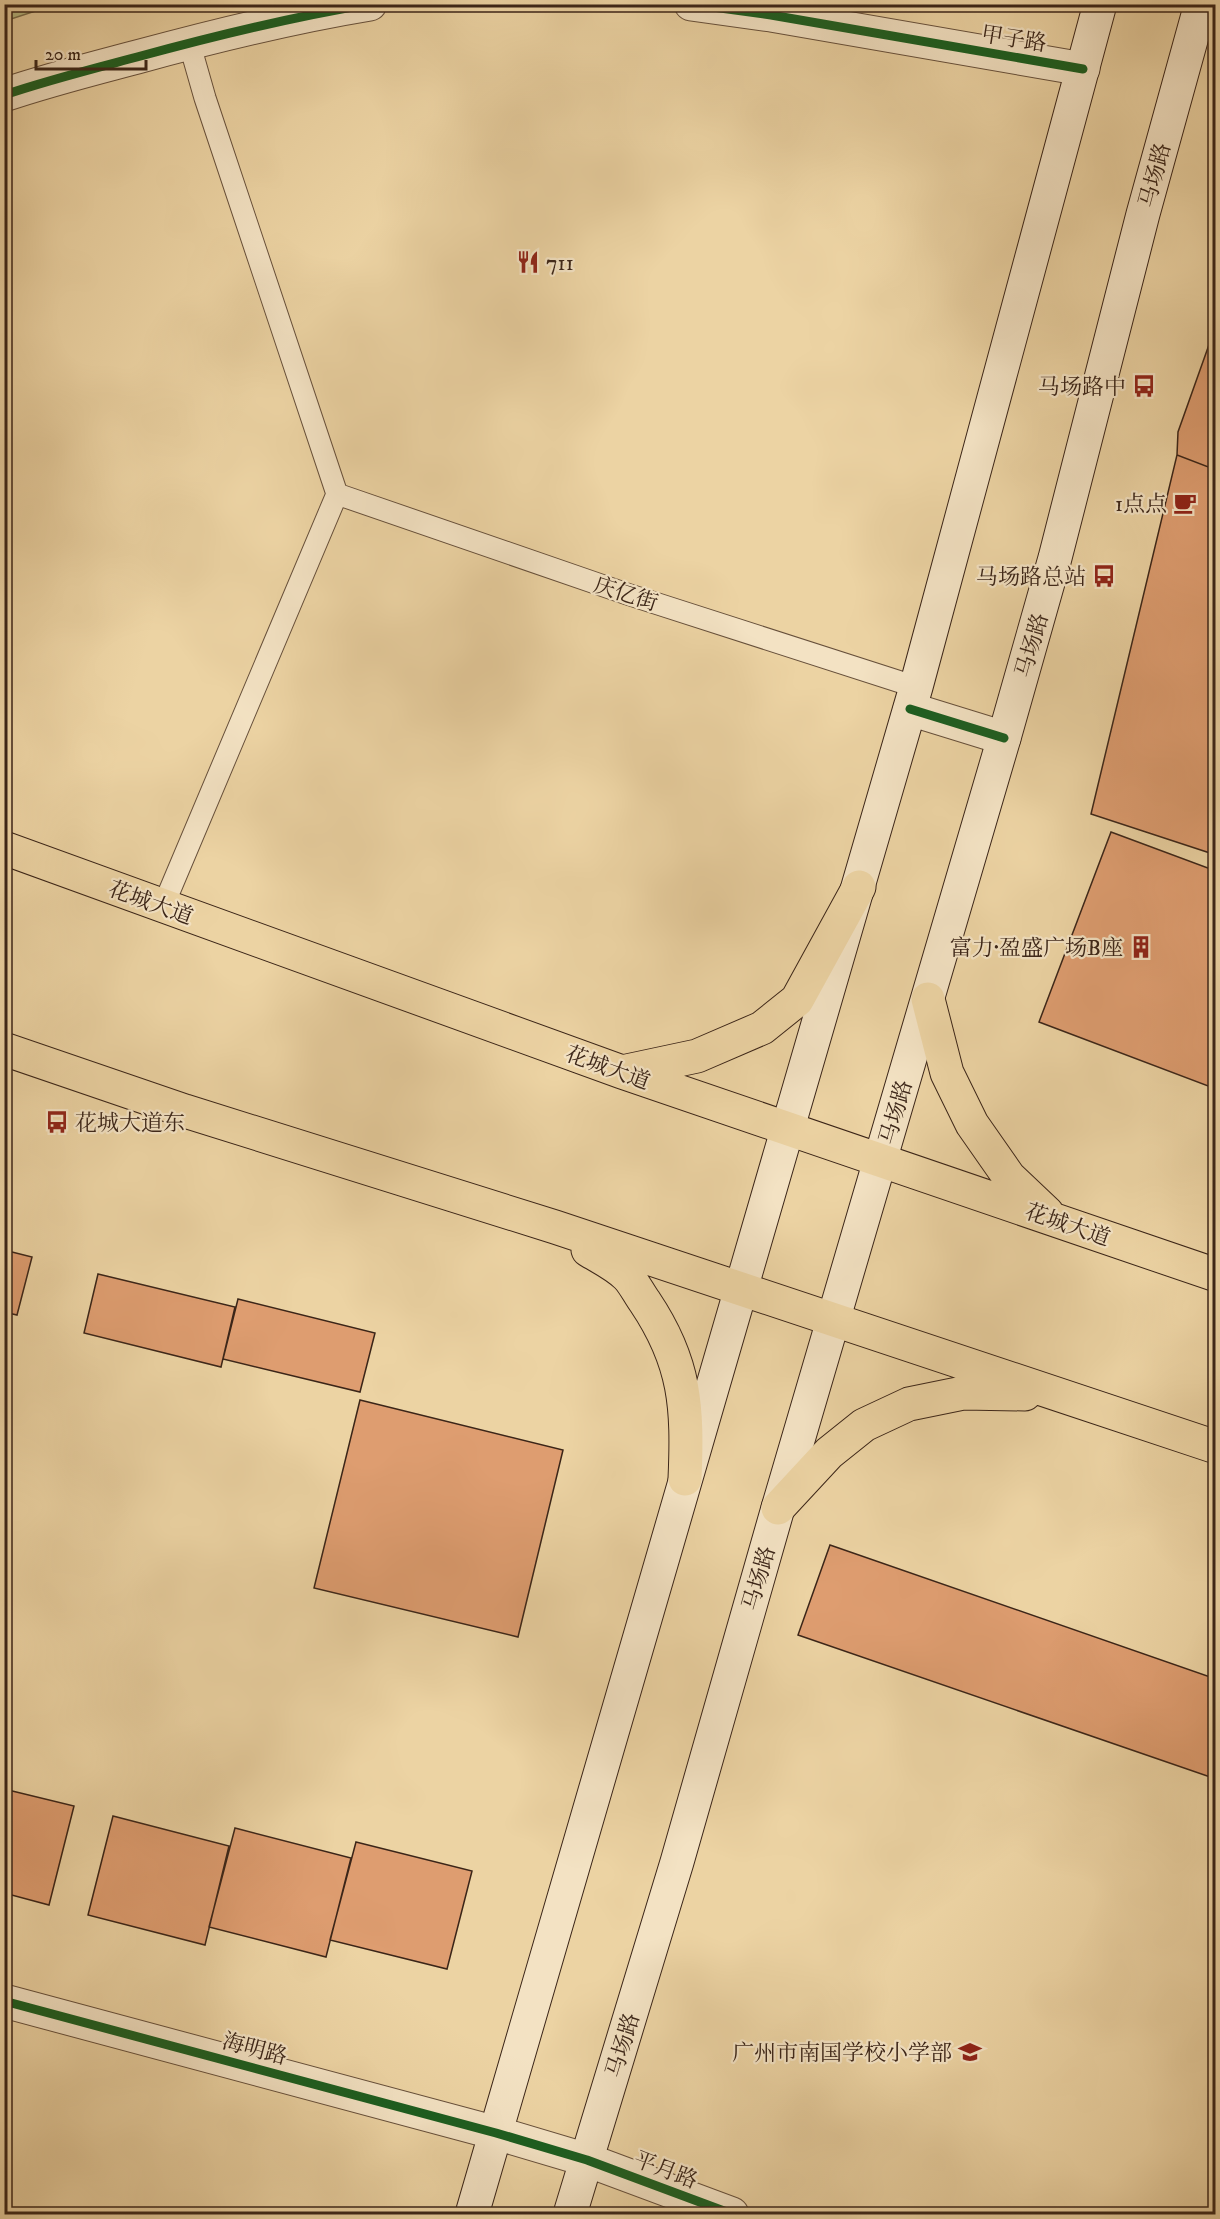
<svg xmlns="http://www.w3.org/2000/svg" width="1220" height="2219" viewBox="0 0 1220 2219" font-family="'IM FELL DW Pica','Noto Serif SC',serif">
<rect width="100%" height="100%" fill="#ecd3a3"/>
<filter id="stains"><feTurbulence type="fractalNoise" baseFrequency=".00333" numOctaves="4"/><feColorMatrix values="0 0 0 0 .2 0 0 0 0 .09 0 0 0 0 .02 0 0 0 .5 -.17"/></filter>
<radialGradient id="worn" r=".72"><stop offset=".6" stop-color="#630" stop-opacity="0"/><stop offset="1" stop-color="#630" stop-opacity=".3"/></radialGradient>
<!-- green -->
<path fill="#b9bc84" stroke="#7a704e" stroke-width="1.5" d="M5,4H54V5L5,21Z"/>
<!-- building -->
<path fill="#de9d70" stroke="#3b2518" stroke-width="1.5" d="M1216,325V846L1213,854L1091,814L1177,455L1178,432Z
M1216,325V470L1177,455L1178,432Z
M1111,832L1216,871V1089L1039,1022Z
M4,1250L32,1257L17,1315L4,1312Z
M98,1274L235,1307L221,1367L84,1333Z
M238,1299L375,1333L360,1392L223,1359Z
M360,1400L563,1450L518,1637L314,1588Z
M830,1545L1216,1679V1779L798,1635Z
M4,1789L74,1806L49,1905L4,1893Z
M113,1816L229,1846L205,1945L88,1915Z
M235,1828L351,1858L326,1957L209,1927Z
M356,1842L472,1871L447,1969L330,1940Z"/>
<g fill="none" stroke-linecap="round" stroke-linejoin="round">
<!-- service casing -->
<g stroke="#67503b" stroke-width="23">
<path id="service" d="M337,494L627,594L916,687
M164,904L337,494L205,98L189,42"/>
</g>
<!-- minor casing -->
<g stroke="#67503b" stroke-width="35">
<path id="minor" d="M910,709L1004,738
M4,2001L496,2133L587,2160L732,2214"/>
</g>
<!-- tertiary casing -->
<g stroke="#67503b" stroke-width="35">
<path id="tertiary" d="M691,4L771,15L1083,69
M4,95C48,80 92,69 137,57C214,36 291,17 370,4"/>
</g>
<!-- secondary casing -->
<g stroke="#3b2518" stroke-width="35">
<path id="secondary" d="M472,2214L916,687L1100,4
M570,2214L677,1862L778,1508L1004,738L1055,558L1143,214L1201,4"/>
</g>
<!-- primary casing -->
<g stroke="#3b2518" stroke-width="35">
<path id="primary" d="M4,848L622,1072L1216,1275
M928,999L947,1073L972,1124L1009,1177L1047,1213
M4,1049L185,1111L555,1227L1216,1447
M622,1072L697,1056L762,1028L797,1000L859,887
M588,1250C601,1258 616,1265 627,1276C634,1283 639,1294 645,1302C686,1363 688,1408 685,1479
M778,1508L829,1453L864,1425L909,1404L963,1393L1025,1394"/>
</g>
<!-- service -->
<use href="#service" stroke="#f3e2c3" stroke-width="21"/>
<!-- minor -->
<use href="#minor" stroke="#f3e2c3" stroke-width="33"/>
<!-- tertiary -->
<use href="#tertiary" stroke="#f3e2c3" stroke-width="33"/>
<!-- secondary -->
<use href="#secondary" stroke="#f3e2c3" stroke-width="33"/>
<!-- primary -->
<use href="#primary" stroke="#ecd3a3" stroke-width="33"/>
<!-- cycleway casing -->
<g stroke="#f3e2c3" stroke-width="13">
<path id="cycleway" d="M691,4L771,15L1083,69
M4,95C48,80 92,69 137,57C214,36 291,17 370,4
M910,709L1004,738
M4,2001L496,2133L587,2160L732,2214"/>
</g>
<!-- cycleway -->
<use href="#cycleway" stroke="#1b5e20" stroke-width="9"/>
</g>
<!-- icons -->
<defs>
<g id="restaurant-bare" transform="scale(1.8)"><path d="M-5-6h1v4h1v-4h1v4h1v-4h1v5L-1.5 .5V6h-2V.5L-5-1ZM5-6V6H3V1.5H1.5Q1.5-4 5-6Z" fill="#8f2418" stroke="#f3e2c3" stroke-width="2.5" paint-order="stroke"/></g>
<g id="bus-bare" transform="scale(1.8)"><path d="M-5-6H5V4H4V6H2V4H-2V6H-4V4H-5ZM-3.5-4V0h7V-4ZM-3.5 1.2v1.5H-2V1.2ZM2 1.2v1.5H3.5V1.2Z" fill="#8f2418" stroke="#f3e2c3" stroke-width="2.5" paint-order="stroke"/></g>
<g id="cafe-bare" transform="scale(1.8)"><path d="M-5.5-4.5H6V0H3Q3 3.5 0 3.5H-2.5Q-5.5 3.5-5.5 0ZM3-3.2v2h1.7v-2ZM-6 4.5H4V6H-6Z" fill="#8f2418" stroke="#f3e2c3" stroke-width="2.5" paint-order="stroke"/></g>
<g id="building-bare" transform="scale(1.8)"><path d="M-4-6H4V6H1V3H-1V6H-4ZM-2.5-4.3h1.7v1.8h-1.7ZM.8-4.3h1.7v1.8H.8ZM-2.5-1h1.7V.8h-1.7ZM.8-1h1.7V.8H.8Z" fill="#8f2418" stroke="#f3e2c3" stroke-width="2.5" paint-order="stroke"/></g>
<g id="school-bare" transform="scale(1.8)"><path d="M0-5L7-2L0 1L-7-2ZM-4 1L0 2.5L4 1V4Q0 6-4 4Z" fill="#8f2418" stroke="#f3e2c3" stroke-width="2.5" paint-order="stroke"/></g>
</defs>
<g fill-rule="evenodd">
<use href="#restaurant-bare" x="528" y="262"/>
<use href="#bus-bare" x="1144" y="386"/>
<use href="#cafe-bare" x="1185" y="503"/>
<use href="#bus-bare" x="1104" y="576"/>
<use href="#building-bare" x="1141" y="947"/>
<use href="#bus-bare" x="57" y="1122"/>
<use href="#school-bare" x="970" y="2052"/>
</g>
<g text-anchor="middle" stroke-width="4.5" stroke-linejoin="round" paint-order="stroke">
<!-- street labels -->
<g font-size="22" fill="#3b2518" stroke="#f3e2c3">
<text transform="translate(1014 38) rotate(9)" y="8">甲子路</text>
<text transform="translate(1154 175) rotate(-75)" y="8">马场路</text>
<text transform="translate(626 593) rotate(18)" y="8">庆亿街</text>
<text transform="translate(1031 645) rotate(-74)" y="8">马场路</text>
<text transform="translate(151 902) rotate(20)" y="8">花城大道</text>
<text transform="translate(608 1067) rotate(20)" y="8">花城大道</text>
<text transform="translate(895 1112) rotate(-74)" y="8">马场路</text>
<text transform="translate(1068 1224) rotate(19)" y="8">花城大道</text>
<text transform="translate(758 1578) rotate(-74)" y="8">马场路</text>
<text transform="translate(622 2045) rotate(-73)" y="8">马场路</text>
<text transform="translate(255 2048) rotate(15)" y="8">海明路</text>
<text transform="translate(666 2169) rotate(21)" y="8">平月路</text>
</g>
<!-- poi labels -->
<g font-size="22" fill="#3b2518" stroke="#f3e2c3" text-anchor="end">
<text x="546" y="270" text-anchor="start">711</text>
<text x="1126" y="394">马场路中</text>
<text x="1167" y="511">1点点</text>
<text x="1086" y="584">马场路总站</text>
<text x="1123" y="955">富力·盈盛广场B座</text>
<text x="75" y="1130" text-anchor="start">花城大道东</text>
<text x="952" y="2060">广州市南国学校小学部</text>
</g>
</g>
<!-- margin -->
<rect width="1220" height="2219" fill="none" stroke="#ecd3a3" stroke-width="24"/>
<rect x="6" y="6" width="1208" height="2207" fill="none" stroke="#3b2518" stroke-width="3"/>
<rect x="12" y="12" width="1196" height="2195" fill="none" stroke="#3b2518" stroke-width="1.5"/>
<!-- scale -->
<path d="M36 60v9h110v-9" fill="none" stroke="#3b2518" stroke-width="3"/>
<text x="45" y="60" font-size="18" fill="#3b2518" stroke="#f3e2c3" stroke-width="4.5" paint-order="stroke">20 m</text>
<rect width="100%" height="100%" filter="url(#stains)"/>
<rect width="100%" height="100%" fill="url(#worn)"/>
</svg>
